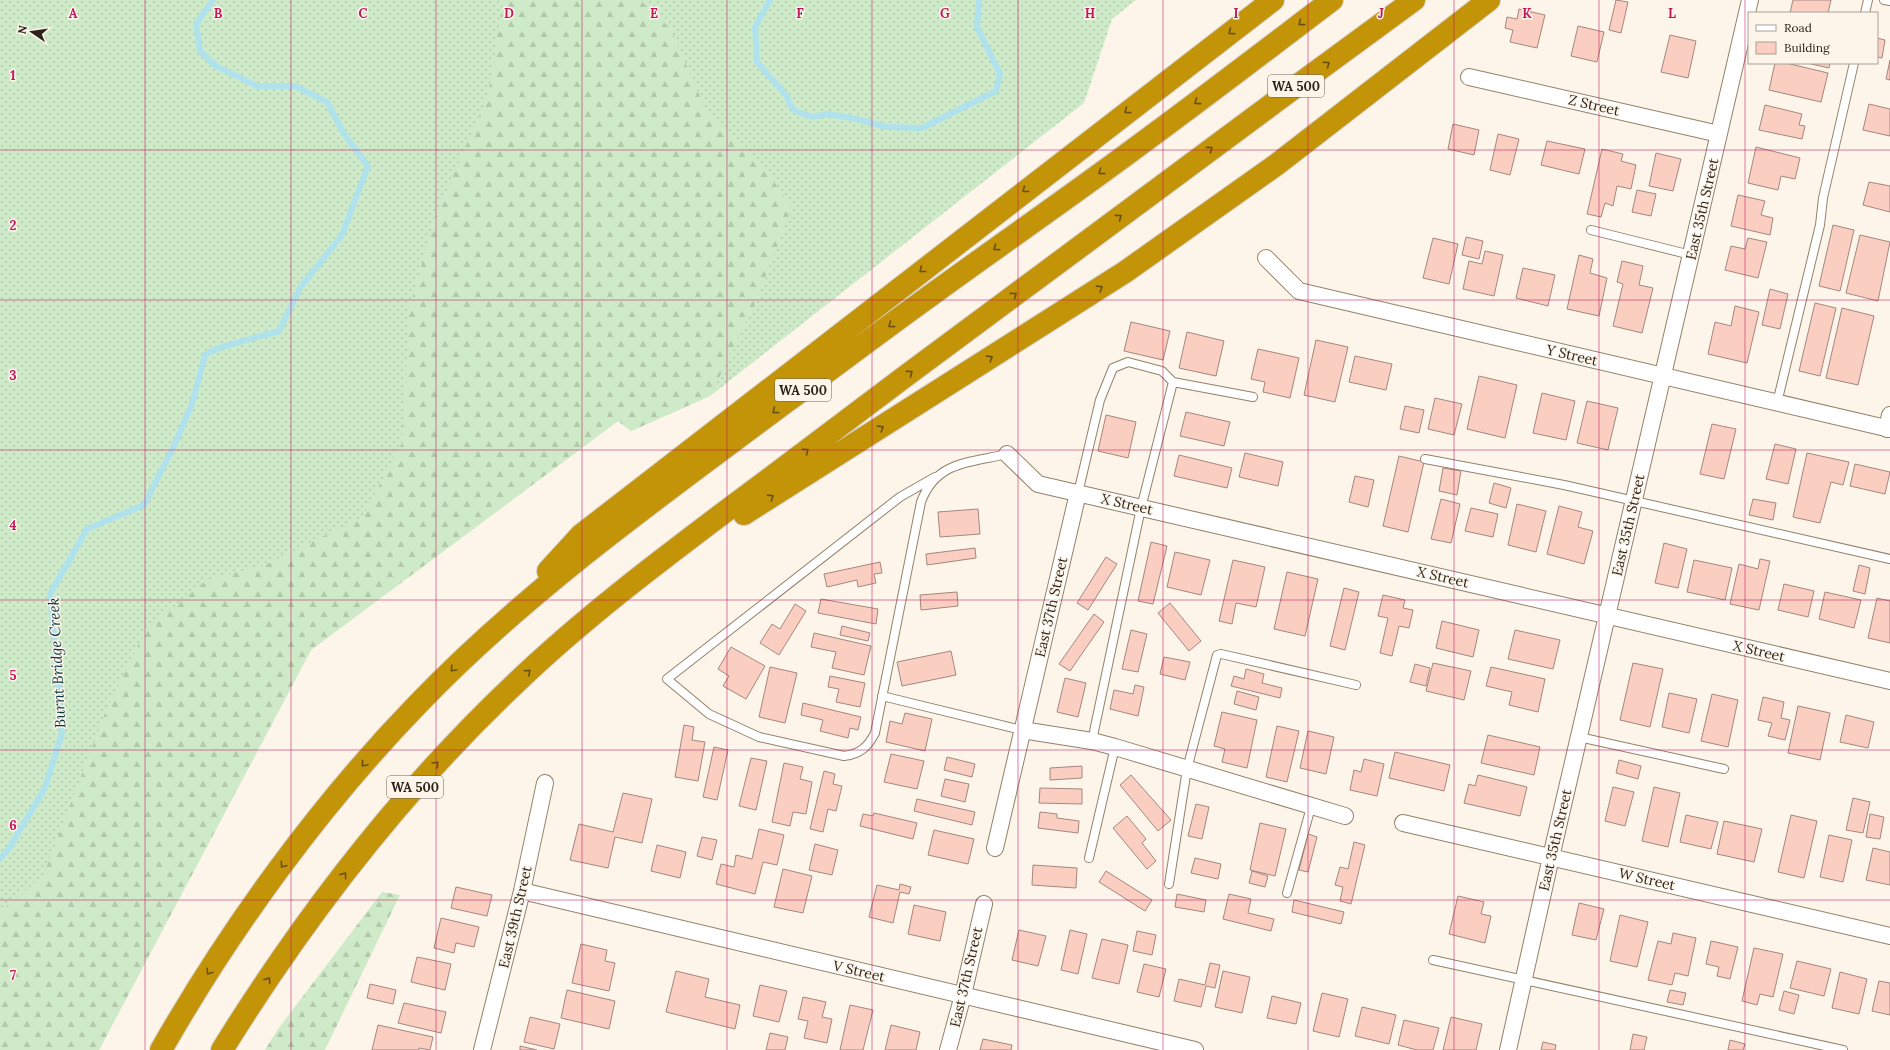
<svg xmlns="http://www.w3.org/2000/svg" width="1890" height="1050" viewBox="0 0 1890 1050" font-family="Lora,serif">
<defs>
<pattern id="grass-dots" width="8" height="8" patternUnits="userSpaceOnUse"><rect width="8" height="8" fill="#cfeac8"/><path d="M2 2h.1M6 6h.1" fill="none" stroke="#b2c9ab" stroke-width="1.8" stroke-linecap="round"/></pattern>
<pattern id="forest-firs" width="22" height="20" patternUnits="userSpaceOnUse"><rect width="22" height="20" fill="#cfeac8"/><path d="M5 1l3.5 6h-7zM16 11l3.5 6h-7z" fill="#b2c9ab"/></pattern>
</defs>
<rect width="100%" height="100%" fill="#fdf5ea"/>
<!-- grass -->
<path fill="url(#grass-dots)" d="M0,0H1136L1112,19L1084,103L710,396L631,431L618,421L311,650L99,1050H0Z"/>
<!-- forest -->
<path fill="url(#forest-firs)" d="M503,0H640L671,29L708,115L758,159L792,208L754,306L710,396L631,431L618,421L311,650L99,1050H0V912L44,874L105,713L146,629L207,580L265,565L362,517L402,443L409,309L435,217L488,95Z
M382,892L400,895L325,1050H265L278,1029Z"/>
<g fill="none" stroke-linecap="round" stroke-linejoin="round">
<!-- stream -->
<path stroke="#afe2ed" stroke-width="6" d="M770,0L755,27L757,62L786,95L793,110L812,117L828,114L857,119L887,127L922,128L996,91L1000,74L977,27L979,0
M0,859L8,850L45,788L62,733L50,594L87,529L144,505L174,446L192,404L205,355L218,348L279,331L300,288L342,235L368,166L344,134L327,102L295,86H257L216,66L200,51L196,24L213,0"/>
</g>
<!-- building -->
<path fill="#fbcec2" stroke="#a6867d" d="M1616,0L1628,2L1621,33L1609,30Z
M1793,0H1831L1828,13H1790Z
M1519,9L1545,15L1537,48L1510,42L1513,30L1505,28L1507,17L1517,19Z
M1578,26L1604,32L1597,62L1571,56Z
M1670,35L1696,41L1688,78L1661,72Z
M1877,38L1885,40L1882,58L1877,57Z
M1890,60V80L1886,79Z
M1775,63H1786L1828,73L1821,102L1769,90Z
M1807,63H1830L1829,68Z
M1869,104L1890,109V136L1863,130Z
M1765,105L1802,114L1799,125L1805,126L1802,139L1759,130Z
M1453,124L1479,130L1474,155L1448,149Z
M1498,134L1519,139L1510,175L1490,170Z
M1547,141L1585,149L1579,174L1541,165Z
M1756,147L1800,158L1795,179L1781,176L1778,190L1748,183Z
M1602,149L1623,154L1621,161L1636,165L1631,189L1617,186L1613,206L1605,203L1601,217L1587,214Z
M1656,153L1681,159L1673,191L1649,186Z
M1869,182L1890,186V212L1863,205Z
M1637,190L1656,194L1651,216L1632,212Z
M1738,195L1765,201L1761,215L1773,218L1770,235L1731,226Z
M1833,225L1854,230L1840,291L1819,286Z
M1860,235L1890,242L1878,301L1846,293Z
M1466,237L1483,241L1479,259L1462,255Z
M1433,238L1458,244L1449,284L1423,278Z
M1748,238L1767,242L1758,278L1725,270L1731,246L1745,249Z
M1485,251L1503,255L1494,296L1463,289L1469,261L1482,264Z
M1579,255L1593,259L1590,273L1607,278L1599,316L1567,309Z
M1622,261L1643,266L1639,285L1653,288L1642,333L1613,326L1623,284L1617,282Z
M1523,268L1555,275L1548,306L1516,298Z
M1770,289L1788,294L1780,329L1762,325Z
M1815,303L1836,308L1820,376L1799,371Z
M1735,306L1759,312L1747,363L1708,354L1715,322L1731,326Z
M1842,308L1874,316L1858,385L1826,378Z
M1131,322L1170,331L1163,360L1124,351Z
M1187,332L1224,341L1216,376L1179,368Z
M1316,340L1348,347L1335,402L1304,395Z
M1258,349L1299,358L1290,398L1263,392L1265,382L1251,379Z
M1355,356L1392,364L1386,390L1349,382Z
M1479,376L1517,385L1505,438L1467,429Z
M1542,393L1575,401L1566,440L1533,433Z
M1435,398L1462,404L1454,435L1428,429Z
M1587,401L1618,408L1608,450L1577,443Z
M1405,406L1424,410L1419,433L1400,429Z
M1186,412L1230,422L1224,446L1180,436Z
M1106,415L1136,422L1128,458L1098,451Z
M1712,424L1736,429L1724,479L1700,474Z
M1775,444L1796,449L1788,484L1766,479Z
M1245,453L1283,462L1278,486L1239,477Z
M1807,453L1849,462L1843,485L1831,482L1820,523L1793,517Z
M1179,455L1232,468L1227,488L1174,476Z
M1399,456L1424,462L1408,532L1383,526Z
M1855,464L1890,472L1885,494L1850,486Z
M1443,468L1461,471L1457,495L1439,491Z
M1355,476L1374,480L1368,507L1349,502Z
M1494,483L1511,488L1506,508L1489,503Z
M1441,499L1460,504L1451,543L1431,539Z
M1753,499L1776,503L1773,520L1749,515Z
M1517,504L1546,511L1536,552L1508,545Z
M1559,506L1582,512L1578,527L1593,531L1584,564L1547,554Z
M1471,508L1498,514L1493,537L1465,531Z
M978,509L980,534L940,537L938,512Z
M1151,542L1167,546L1153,604L1138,601Z
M1664,543L1687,549L1678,588L1655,583Z
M975,548L976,558L927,565L926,554Z
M1175,552L1210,560L1201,595L1167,587Z
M1106,557L1117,564L1088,610L1077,603Z
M1760,559L1770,561L1759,610L1730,604L1739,564L1758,569Z
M1233,560L1265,567L1256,607L1236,603L1232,624L1219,621Z
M1694,560L1732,568L1725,600L1687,592Z
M880,562L882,573L874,574L876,583L858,587L857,580L827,587L824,574Z
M1859,565L1870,568L1865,594L1853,591Z
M1287,572L1318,579L1305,636L1274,629Z
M1784,584L1814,591L1808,617L1778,610Z
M1344,588L1359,592L1345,650L1330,646Z
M957,592L958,606L921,610L920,595Z
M1825,592L1861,600L1854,628L1819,619Z
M1383,595L1405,600L1403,608L1413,610L1409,628L1399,626L1392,656L1380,653L1388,618L1378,616Z
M1877,598L1890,601V643L1868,638Z
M821,599L878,609L876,624L818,613Z
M1170,603L1201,641L1189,651L1158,613Z
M795,604L806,611L779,655L760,643L772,624L780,629Z
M1094,614L1104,622L1070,671L1059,664Z
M1442,621L1479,630L1473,657L1436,648Z
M842,626L870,633L868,641L840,635Z
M1131,630L1147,634L1138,672L1122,669Z
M1515,630L1560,640L1553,669L1508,659Z
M814,633L871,646L864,675L832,668L836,652L811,647Z
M731,647L765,666L746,699L723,686L729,676L718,669Z
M951,651L956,675L902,686L897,662Z
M1164,657L1190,662L1185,680L1160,674Z
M1433,663L1471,671L1464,700L1426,691Z
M1633,663L1663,669L1650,727L1620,720Z
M1415,664L1430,668L1426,686L1410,682Z
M770,667L797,673L785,723L759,717Z
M1491,667L1545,679L1538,712L1509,705L1512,692L1486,686Z
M1246,669L1264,674L1262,683L1282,688L1280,698L1231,686L1234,676L1244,679Z
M830,676L865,683L860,707L836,702L839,689L828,687Z
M1065,678L1086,683L1078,717L1057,712Z
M1135,685L1144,687L1138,716L1110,709L1114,690L1133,694Z
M1237,691L1259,697L1256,710L1234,704Z
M1669,693L1697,699L1689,733L1662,727Z
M1712,694L1738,700L1728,747L1701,741Z
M1763,697L1784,702L1781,718L1790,720L1785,740L1768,736L1772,723L1758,720Z
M803,703L861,717L858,730L850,728L848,738L820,731L823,720L801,715Z
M1798,706L1830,713L1820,760L1788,753Z
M1222,712L1257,720L1247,768L1222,762L1225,749L1214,746Z
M905,713L932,719L925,751L886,742L890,721L902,724Z
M1846,715L1874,722L1868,748L1840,742Z
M684,725L694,727L692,740L705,742L698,781L675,777Z
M1277,726L1299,731L1287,782L1266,777Z
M1308,731L1334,737L1326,774L1300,768Z
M1488,735L1540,747L1534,775L1481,763Z
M714,747L728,750L717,800L703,797Z
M1395,752L1450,765L1444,791L1389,778Z
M891,754L924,761L917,789L884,782Z
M947,757L975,764L972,777L944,770Z
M751,758L767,761L756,810L739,806Z
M1364,759L1384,764L1377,796L1350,790L1354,770L1361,772Z
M1619,760L1641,766L1638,779L1616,773Z
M784,763L803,767L800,779L812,782L806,814L793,812L790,826L772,822Z
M1082,766V778L1050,780V768Z
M824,771L835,774L833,784L842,786L836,811L828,809L823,832L810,829Z
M1131,775L1171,820L1158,831L1120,785Z
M1478,775L1527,787L1520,816L1464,803L1469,784L1475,786Z
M945,779L969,784L965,802L941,796Z
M1613,787L1634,792L1625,826L1605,821Z
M1654,787L1680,793L1668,847L1642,841Z
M1040,788L1082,789V804L1039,803Z
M623,793L652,799L642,843L615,837L608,868L570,860L579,824L613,832Z
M1853,798L1870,802L1863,833L1846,830Z
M917,799L975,812L972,825L914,811Z
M1196,804L1209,807L1202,839L1188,836Z
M1040,812L1057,814V818L1079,821L1078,833L1038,828Z
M874,813L917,823L913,839L860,826L863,814L873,816Z
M1870,814L1884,817L1880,839L1866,837Z
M1686,815L1718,822L1711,849L1680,842Z
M1791,815L1817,821L1804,878L1778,872Z
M1127,816L1146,839L1142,843L1156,861L1147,869L1113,828Z
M1724,821L1762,829L1754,862L1717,854Z
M1260,823L1286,829L1275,876L1250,870Z
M759,829L784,835L777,865L763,862L755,894L716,884L721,864L734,867L736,855L752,859Z
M934,830L974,839L968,864L928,855Z
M1308,834L1317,837L1308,872L1299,870Z
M1829,835L1852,840L1843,882L1820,877Z
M702,837L717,840L712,860L697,856Z
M1354,842L1365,845L1351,904L1340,901L1343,887L1335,885L1340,867L1348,869Z
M815,844L838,850L832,875L809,870Z
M657,845L686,852L680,878L651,871Z
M1873,848L1890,852V885L1866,880Z
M1195,858L1221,864L1218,879L1191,873Z
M1033,865L1077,868L1076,888L1032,885Z
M783,869L812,876L803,913L774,907Z
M1106,871L1152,900L1145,911L1099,882Z
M1252,871L1268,876L1265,887L1249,883Z
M900,884L911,887L909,894L900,892L893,923L869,917L877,885L899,890Z
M456,887L492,895L487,916L451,908Z
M1177,894L1206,900L1204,912L1175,907Z
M1229,894L1251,899L1248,913L1274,919L1271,931L1223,919Z
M1458,896L1484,902L1481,914L1491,916L1485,943L1449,934Z
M1294,900L1344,912L1341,924L1292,912Z
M1579,903L1604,909L1596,940L1572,935Z
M914,905L946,912L940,941L908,934Z
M1620,915L1648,922L1637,967L1610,961Z
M441,918L479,927L474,947L456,943L454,953L434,948Z
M1019,930L1046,936L1038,966L1012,960Z
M1070,930L1087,934L1078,974L1061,970Z
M1137,931L1156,935L1152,955L1133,951Z
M1673,933L1696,938L1688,976L1675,973L1672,985L1648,980L1658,941L1671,944Z
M1102,939L1128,945L1119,984L1092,978Z
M1711,941L1738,947L1730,979L1717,976L1719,967L1706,964Z
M581,944L607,950L605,961L615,963L609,991L572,983Z
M1754,948L1783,954L1773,997L1760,994L1757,1005L1742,1001Z
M417,957L451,964L445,990L411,982Z
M1797,961L1831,969L1824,996L1790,988Z
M1210,963L1220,965L1215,988L1206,986L1201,1007L1174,1001L1179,979L1205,985Z
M1144,964L1166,969L1159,997L1137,992Z
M676,971L709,979L705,997L740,1005L735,1029L666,1012Z
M1223,971L1250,977L1242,1013L1215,1007Z
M1840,972L1867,979L1859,1014L1832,1008Z
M1879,981L1890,983V1015L1872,1011Z
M370,984L396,990L393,1004L367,998Z
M760,985L787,991L779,1022L753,1016Z
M567,990L615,1001L609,1029L561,1018Z
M1670,990L1686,993L1683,1005L1667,1002Z
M1784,991L1799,995L1794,1014L1779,1010Z
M1322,993L1348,999L1339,1037L1313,1031Z
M1272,996L1301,1003L1296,1024L1267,1018Z
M803,997L826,1002L822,1017L832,1019L827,1043L804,1038L808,1021L798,1019Z
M404,1003L446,1012L441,1033L398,1023Z
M850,1005L873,1010L863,1050H840Z
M1362,1007L1396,1015L1389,1044L1355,1036Z
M530,1017L560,1024L554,1049L524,1042Z
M1451,1017L1482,1024L1476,1050H1443Z
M1404,1020L1439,1028L1433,1050H1417L1398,1045Z
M378,1025L433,1037L430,1050L419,1048V1050H372Z
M891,1025L920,1032L916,1050H885Z
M770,1033L788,1037L785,1050H766Z
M1633,1034L1647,1037L1644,1050H1630Z
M983,1039L1012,1045L1011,1050H980Z
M1730,1040L1745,1044L1743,1050H1728Z
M1543,1042L1556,1045L1555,1050H1541Z
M520,1046L537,1050H520Z"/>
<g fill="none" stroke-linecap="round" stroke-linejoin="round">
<!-- lane casing -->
<g stroke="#948169" stroke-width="10">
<path id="lane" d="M1884,0L1890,1
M1865,13L1868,0
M1591,230L1691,255
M1173,382L1253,397
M1777,403L1820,225L1823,198L1854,63
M1425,459L1564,485L1890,559
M935,477L900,497L667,679L709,714L759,737L844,756C860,754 868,747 875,733L921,502C936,461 969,463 1007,454
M1078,493L1100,400L1113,368L1128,362L1162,371L1173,382L1141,508L1092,741
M882,696L1022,730
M1579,737L1724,769
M1089,858L1115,747
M1169,884L1187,769L1217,655L1221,654L1356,685
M1287,893L1311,807
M1433,960L1843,1050"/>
</g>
<!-- street casing -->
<g stroke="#948169" stroke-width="18">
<path id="street" d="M1469,77L1719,134
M1266,258L1299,291L1890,429
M1887,429L1890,415
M1007,454L1038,484L1890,681
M1022,730L1092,741L1115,747L1345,816
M1403,823L1890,936
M995,848L1078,493
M522,891L1195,1050
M482,1050L522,891L545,783
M948,1050L963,995L984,904
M1508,1050L1551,857L1750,0"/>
</g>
<!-- highway casing -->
<g stroke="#d5d3d1" stroke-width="24">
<path id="highway" d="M744,514L1125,272L1276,165L1489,0
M548,571L581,535L1273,0
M161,1050C230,929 319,806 417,705C527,590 659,497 786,402C835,366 884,329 934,293C1000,245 1068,198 1134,149C1201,100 1266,50 1332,0
M222,1050C305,916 403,789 518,681C584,618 657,563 730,508C788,465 846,421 903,378C1073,251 1243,125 1414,0"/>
</g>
<!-- lane -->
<use href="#lane" stroke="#fff" stroke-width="8"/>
<!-- street -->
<use href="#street" stroke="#fff" stroke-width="16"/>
<!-- highway -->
<use href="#highway" stroke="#c39308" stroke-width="22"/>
</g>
<!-- one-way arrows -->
<defs><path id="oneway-chevron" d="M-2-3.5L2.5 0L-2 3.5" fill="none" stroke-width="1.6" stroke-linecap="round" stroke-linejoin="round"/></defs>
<g stroke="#685013">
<use href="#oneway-chevron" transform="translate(1301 23) rotate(143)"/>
<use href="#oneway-chevron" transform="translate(1231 32) rotate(143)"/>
<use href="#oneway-chevron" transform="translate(1327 64) rotate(-36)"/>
<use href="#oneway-chevron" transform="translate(1197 102) rotate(143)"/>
<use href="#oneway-chevron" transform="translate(1127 111) rotate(143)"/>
<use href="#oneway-chevron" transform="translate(1210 149) rotate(-36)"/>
<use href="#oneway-chevron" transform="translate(1101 172) rotate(144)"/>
<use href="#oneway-chevron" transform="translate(1025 190) rotate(142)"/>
<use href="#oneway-chevron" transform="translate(1119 217) rotate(-37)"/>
<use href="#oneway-chevron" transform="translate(996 248) rotate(144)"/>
<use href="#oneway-chevron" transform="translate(922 270) rotate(142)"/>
<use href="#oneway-chevron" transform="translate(1100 288) rotate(-32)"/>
<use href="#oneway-chevron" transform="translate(1014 295) rotate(-37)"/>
<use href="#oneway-chevron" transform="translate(891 325) rotate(143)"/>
<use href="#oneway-chevron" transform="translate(990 358) rotate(-32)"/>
<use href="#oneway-chevron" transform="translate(910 373) rotate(-37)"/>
<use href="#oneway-chevron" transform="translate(775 411) rotate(143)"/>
<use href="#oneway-chevron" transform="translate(881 428) rotate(-32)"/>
<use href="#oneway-chevron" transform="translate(806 451) rotate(-37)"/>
<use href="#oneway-chevron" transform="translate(771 497) rotate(-32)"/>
<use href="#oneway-chevron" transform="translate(453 669) rotate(135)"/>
<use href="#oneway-chevron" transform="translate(528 672) rotate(-42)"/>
<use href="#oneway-chevron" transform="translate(364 764) rotate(130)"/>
<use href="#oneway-chevron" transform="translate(436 764) rotate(-47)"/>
<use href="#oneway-chevron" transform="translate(283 865) rotate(127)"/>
<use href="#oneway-chevron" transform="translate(344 875) rotate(-53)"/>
<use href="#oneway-chevron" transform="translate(209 972) rotate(123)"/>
<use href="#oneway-chevron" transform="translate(268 980) rotate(-55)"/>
</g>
<!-- grid -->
<path fill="none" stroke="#c2185b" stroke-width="1" stroke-opacity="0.55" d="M145,0V1050M291,0V1050M436,0V1050M582,0V1050M727,0V1050M872,0V1050M1018,0V1050M1163,0V1050M1308,0V1050M1454,0V1050M1599,0V1050M1745,0V1050M0,150H1890M0,300H1890M0,450H1890M0,600H1890M0,750H1890M0,900H1890"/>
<g text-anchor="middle" stroke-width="3" stroke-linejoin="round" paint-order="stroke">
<!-- shield labels -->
<g fill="#fdf5ea" stroke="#6b6358" stroke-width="1">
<rect x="1268" y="75" width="56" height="22" rx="3"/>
<rect x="775" y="379" width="56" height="22" rx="3"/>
<rect x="387" y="776" width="56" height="22" rx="3"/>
</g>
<g font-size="13" font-weight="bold" fill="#2c241a">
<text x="1296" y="91">WA 500</text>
<text x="803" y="395">WA 500</text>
<text x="415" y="792">WA 500</text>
</g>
<!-- street labels -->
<g font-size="14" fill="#2c241a" stroke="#fdf5ea">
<text transform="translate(1594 105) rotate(13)" y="5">Z Street</text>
<text transform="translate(1702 209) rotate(-77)" y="5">East 35th Street</text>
<text transform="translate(1572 355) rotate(13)" y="5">Y Street</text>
<text transform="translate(1127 504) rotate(13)" y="5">X Street</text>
<text transform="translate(1628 525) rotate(-77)" y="5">East 35th Street</text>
<text transform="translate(1443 577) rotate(13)" y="5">X Street</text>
<text transform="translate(1051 607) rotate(-77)" y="5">East 37th Street</text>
<text transform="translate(1759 651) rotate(13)" y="5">X Street</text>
<text transform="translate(1555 840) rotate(-77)" y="5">East 35th Street</text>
<text transform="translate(1647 879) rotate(13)" y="5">W Street</text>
<text transform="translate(515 917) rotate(-77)" y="5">East 39th Street</text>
<text transform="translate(859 971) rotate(13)" y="5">V Street</text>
<text transform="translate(966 977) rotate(-77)" y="5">East 37th Street</text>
</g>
<!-- water labels -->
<g font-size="15" font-style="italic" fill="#093841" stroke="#fdf5ea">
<text transform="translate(57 663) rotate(-93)" y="5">Burnt Bridge Creek</text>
</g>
</g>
<g font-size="13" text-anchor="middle" font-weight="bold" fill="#c2185b" stroke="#fdf5ea" stroke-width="3" stroke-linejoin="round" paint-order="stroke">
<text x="73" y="18">A</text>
<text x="218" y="18">B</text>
<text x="363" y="18">C</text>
<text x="509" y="18">D</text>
<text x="654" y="18">E</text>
<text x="800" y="18">F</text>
<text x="945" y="18">G</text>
<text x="1090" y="18">H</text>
<text x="1236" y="18">I</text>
<text x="1381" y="18">J</text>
<text x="1527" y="18">K</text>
<text x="1672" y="18">L</text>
<text x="13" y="80">1</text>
<text x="13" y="230">2</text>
<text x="13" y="380">3</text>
<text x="13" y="530">4</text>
<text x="13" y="680">5</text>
<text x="13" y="830">6</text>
<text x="13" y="980">7</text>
</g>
<!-- legend -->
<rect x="1748" y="12" width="130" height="52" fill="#fdf5ea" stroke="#a9a197"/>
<rect x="1756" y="25" width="20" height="6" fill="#ffffff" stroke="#a9a197"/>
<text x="1784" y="32" font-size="12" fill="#2c241a">Road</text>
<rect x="1756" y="42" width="20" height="12" fill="#fbcec2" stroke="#a9a197"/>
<text x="1784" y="52" font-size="12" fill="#2c241a">Building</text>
<!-- north arrow -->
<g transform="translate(32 32) rotate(283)" stroke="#fdf5ea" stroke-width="3" paint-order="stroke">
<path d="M0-3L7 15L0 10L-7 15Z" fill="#2c241a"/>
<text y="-6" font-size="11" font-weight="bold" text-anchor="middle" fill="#2c241a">N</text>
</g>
</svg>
